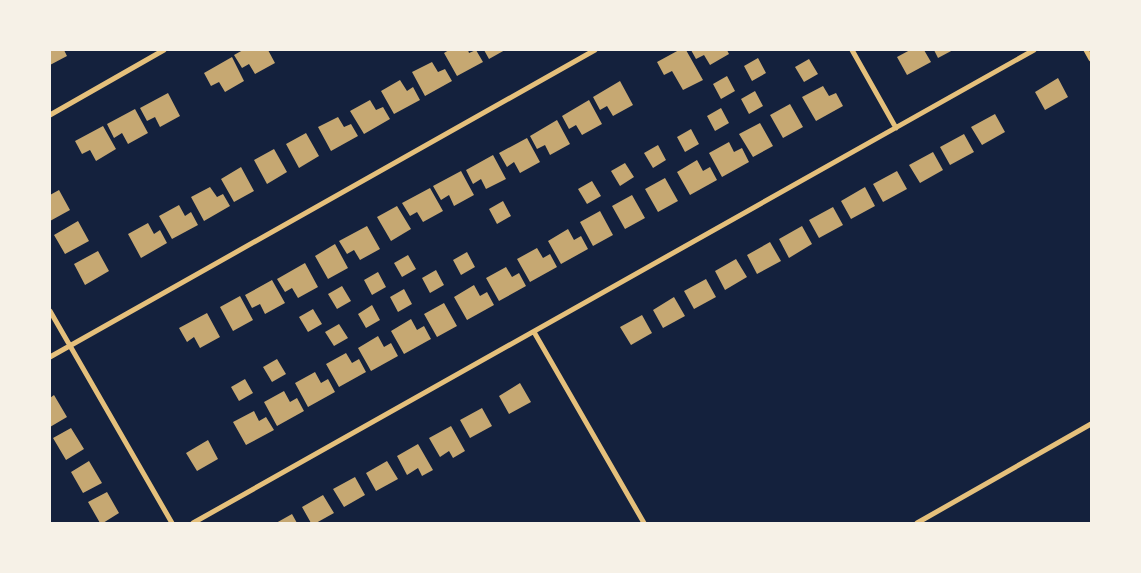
<svg xmlns="http://www.w3.org/2000/svg" width="1141" height="573" viewBox="0 0 1141 573" font-family="'Alegreya Sans',sans-serif">
<rect width="100%" height="100%" fill="#14213d"/>
<!-- building -->
<path fill="#c6a872" d="M50,50H64L67,56L50,65Z
M243,50H268L275,63L255,74L249,64L242,68L234,55Z
M449,50H468L469,53L476,50L483,62L457,76L444,53Z
M484,50H505L489,59Z
M679,50H686L703,80L683,90L672,71L664,75L657,62Z
M691,50H727L729,54L710,65L704,55L696,59Z
M910,50H924L931,62L907,75L897,57Z
M934,50H953L938,58Z
M232,57L244,81L225,92L219,82L211,86L204,73Z
M758,58L766,73L752,81L744,66Z
M809,59L818,74L804,82L795,67Z
M432,62L438,72L445,69L452,81L425,96L412,72Z
M727,76L735,91L721,99L713,84Z
M1058,78L1068,97L1045,110L1035,92Z
M400,80L407,91L413,87L420,100L394,114L381,91Z
M620,81L633,105L613,116L607,106L600,110L593,97Z
M823,86L829,96L836,93L843,106L816,121L802,97Z
M755,91L763,106L749,114L741,99Z
M168,93L180,116L160,127L155,117L147,121L140,108Z
M370,100L376,110L383,107L390,119L364,134L350,111Z
M589,100L602,124L582,135L576,125L569,129L562,116Z
M790,104L803,127L783,138L770,115Z
M721,108L729,123L715,131L707,116Z
M135,109L148,133L128,144L122,133L114,138L107,124Z
M995,114L1005,132L982,145L971,127Z
M338,117L344,127L351,124L358,136L331,151L318,127Z
M557,120L570,144L550,155L545,145L537,149L530,136Z
M760,123L773,146L753,157L739,134Z
M103,126L116,149L96,161L90,150L82,154L75,141Z
M691,129L699,144L685,152L677,137Z
M306,133L319,156L299,168L286,144Z
M964,134L974,152L950,165L940,147Z
M527,138L540,162L520,173L514,162L507,167L499,153Z
M729,142L734,152L742,148L749,162L722,177L709,153Z
M658,145L666,160L653,168L644,153Z
M274,149L287,172L267,184L254,160Z
M933,152L943,170L920,183L909,165Z
M493,155L506,179L486,189L481,179L473,184L466,170Z
M697,160L703,171L710,167L717,180L690,195L677,172Z
M625,163L634,177L620,186L611,171Z
M241,167L254,191L234,202L221,179Z
M461,171L474,195L454,206L449,195L441,200L433,186Z
M897,171L907,189L883,202L873,184Z
M665,178L678,201L658,212L645,189Z
M592,181L601,196L587,204L578,189Z
M210,187L217,197L223,194L230,206L204,221L191,197Z
M865,187L875,206L851,219L841,201Z
M430,188L443,211L423,222L417,212L410,216L402,203Z
M59,190L70,210L50,221V195Z
M632,195L645,218L625,229L612,206Z
M503,201L511,216L497,224L489,209Z
M179,205L185,216L191,212L198,225L172,239L159,216Z
M397,206L411,229L391,241L377,217Z
M833,207L843,225L819,238L809,220Z
M600,211L613,235L593,246L580,222Z
M78,221L89,241L65,254L54,235Z
M148,223L154,234L160,230L167,243L141,258L128,234Z
M367,226L380,249L360,260L354,250L347,254L339,241Z
M802,226L812,244L789,258L779,239Z
M568,229L574,240L581,236L588,249L561,264L548,241Z
M770,242L781,261L757,274L747,255Z
M335,244L348,268L328,279L315,256Z
M537,248L543,258L550,254L557,267L530,282L517,259Z
M98,251L109,271L85,285L74,264Z
M467,252L475,267L461,275L453,260Z
M408,255L416,269L402,277L394,263Z
M736,259L747,277L725,290L715,271Z
M305,263L318,287L298,298L292,288L285,292L277,279Z
M506,267L512,277L519,273L526,286L499,301L486,278Z
M436,270L444,285L430,293L422,278Z
M378,272L386,287L372,295L364,280Z
M706,279L716,297L694,309L684,291Z
M272,280L285,303L265,314L260,304L252,308L245,295Z
M474,285L480,296L487,292L494,305L467,320L454,297Z
M342,286L351,301L337,309L328,294Z
M404,289L412,304L398,312L390,297Z
M240,296L253,320L233,331L220,307Z
M674,297L685,316L663,328L653,310Z
M444,303L457,326L437,337L424,314Z
M372,305L380,320L366,328L358,314Z
M313,309L322,324L308,332L299,317Z
M207,313L220,337L200,348L194,337L187,342L179,328Z
M642,315L652,333L631,345L620,327Z
M411,319L417,330L424,326L431,339L404,354L391,331Z
M339,324L348,338L334,346L325,332Z
M378,336L384,347L391,343L398,356L371,371L358,348Z
M346,353L352,363L359,359L366,372L339,387L326,364Z
M277,359L286,374L272,382L263,367Z
M315,372L321,383L328,379L335,392L308,407L295,383Z
M245,379L253,393L239,401L231,387Z
M520,383L531,402L509,414L499,396Z
M284,391L290,402L297,398L304,411L277,426L264,402Z
M54,395L67,417L50,427V398Z
M482,408L492,426L470,438L460,420Z
M254,411L259,421L266,417L274,430L246,445L233,422Z
M451,426L465,451L453,458L449,451L440,457L429,438Z
M71,428L84,449L66,460L53,438Z
M208,440L218,459L197,471L186,453Z
M418,444L433,470L422,476L418,468L407,475L397,456Z
M89,461L102,483L83,493L71,472Z
M387,461L398,479L376,491L366,473Z
M355,477L365,495L344,507L333,489Z
M107,492L119,513L103,523H100L88,502Z
M323,495L334,513L316,523H311L302,507Z
M292,514L297,523H276Z"/>
<g fill="none" stroke-linecap="round" stroke-linejoin="round">
<!-- minor -->
<path stroke="#e5c07b" stroke-width="5" d="M852,50L896,128
M1086,50L1091,59
M50,115L164,50
M50,311L172,523
M534,332L644,523
M50,357L595,50
M193,523L1034,50
M917,523L1091,424"/>
</g>
<!-- border -->
<rect width="1141" height="573" fill="none" stroke="#f6f1e7" stroke-width="102"/>
</svg>
